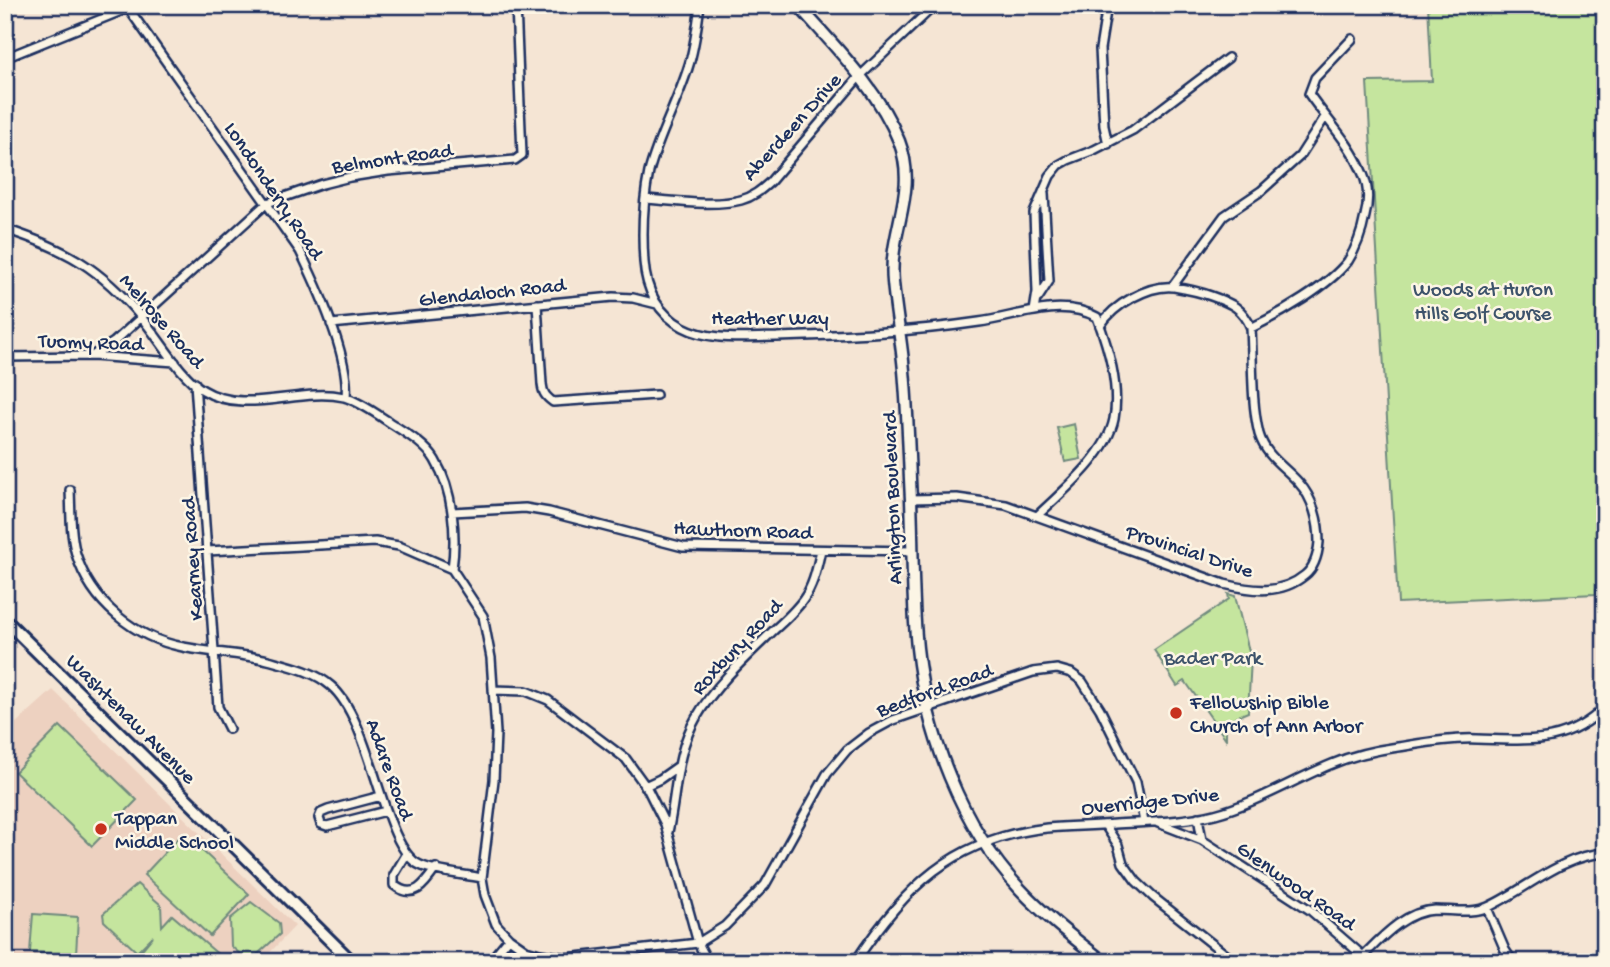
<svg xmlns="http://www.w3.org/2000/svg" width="1610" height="967" viewBox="0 0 1610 967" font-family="'Gochi Hand',sans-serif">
<rect width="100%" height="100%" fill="#f5e5d4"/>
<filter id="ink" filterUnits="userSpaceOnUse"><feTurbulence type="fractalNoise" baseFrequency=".0143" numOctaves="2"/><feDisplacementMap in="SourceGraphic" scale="14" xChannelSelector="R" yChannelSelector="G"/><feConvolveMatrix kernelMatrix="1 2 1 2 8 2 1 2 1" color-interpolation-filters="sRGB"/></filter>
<g filter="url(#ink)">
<!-- built -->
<path fill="#edd1c0" d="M53,690L295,926L261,962H5V733Z"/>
<!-- green -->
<path fill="#c5e59e" stroke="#708a7e" stroke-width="2" d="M1428,5H1605V589L1596,590V594L1398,603L1367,82L1432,81Z
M1074,424L1081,459L1065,462L1057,428Z
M1228,594L1235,596L1251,659L1248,712L1226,721V739L1185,681L1177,686L1154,650L1229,599Z
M60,726L137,800L92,846L15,772Z
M183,833L249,894L210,936L144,875Z
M137,884L161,905L162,926L172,915L227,962H137L134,959L153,936L137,952L104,921L103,914Z
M251,902L279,923L280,934L249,962L231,946L230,919Z
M33,914L78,917L76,955L30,952Z"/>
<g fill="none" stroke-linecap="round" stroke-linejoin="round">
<!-- street casing -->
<g stroke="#1b2f5e" stroke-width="12">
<path id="street" d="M126,5L300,251C318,288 350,357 346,397
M700,5C697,26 695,47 688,68C677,103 658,137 649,172C643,201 642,233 644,262C646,290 658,314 683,327C711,342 747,337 777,337C845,335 912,332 979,322C1018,317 1059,297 1097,317C1108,347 1120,386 1114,419C1107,455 1062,492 1037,516
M1107,5L1100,49L1104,126L1108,144
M5,58L136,5
M645,199C674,201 713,207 741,200C753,197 761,190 770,182L859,77L935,5
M5,229C66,249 99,267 141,317C159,338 180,376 203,390C245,416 299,387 344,397C358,401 374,412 386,420C402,431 425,443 435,460C453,490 457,535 452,569L483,616L491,658L496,733L494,780L482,878L485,895L496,924L509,938L526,950L540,954L567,958L698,943L725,926L765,885L827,774L847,750L869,733L893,720L1033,672L1057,669L1071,673L1082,681L1100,709L1136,782L1144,822
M1172,287L1224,216L1261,191L1300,156L1325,117
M1038,298L1049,281L1044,194
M537,304L542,384C543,393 545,396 553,402L656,395
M1034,311L1037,292L1034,213L1050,176L1059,165L1068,160L1094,150L1133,130L1228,58
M331,324L613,297L633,298L657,304
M1251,328C1280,314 1329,286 1348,261C1357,247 1362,232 1365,216C1369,201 1369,188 1363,174C1351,144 1327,120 1309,94L1315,78L1352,39
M92,356L114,342L267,203L322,184L350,177L388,171L515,160L522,155L516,5
M5,357L92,356L175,362
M195,383L218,707L229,729
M70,490C71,511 70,534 76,554C91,603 135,638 183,647C212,653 240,653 268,660C290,666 314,671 331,686C373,722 382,848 420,865C438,873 463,874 482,878
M910,499L957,498L1006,505L1224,584C1253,591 1281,595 1305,575C1315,567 1318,554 1319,542C1319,522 1313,498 1299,483C1284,466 1266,457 1259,434C1251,402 1253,361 1251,328C1243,308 1231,303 1211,296C1200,292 1186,289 1174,287C1149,284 1113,305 1100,326
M452,512L525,508L549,512L683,547L912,551
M207,551L375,542L399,546L452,569
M493,690L526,691L548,700L626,759L647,788L665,824L698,943L708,962
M645,786L660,779L677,767
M381,796L328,810L321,813L319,818L321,824L327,826L386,811
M1198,817L1202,840
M1158,823L1202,840L1310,910L1370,962
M1105,825L1118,845L1123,863L1136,881L1153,897L1235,962
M668,832C677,793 675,754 696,718C715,685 746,657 774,630C784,621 795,611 803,600C814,585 817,567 821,550
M406,855L394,875V885C414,901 425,884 436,868
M1487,908L1505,950L1513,962
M1364,955C1383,936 1406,911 1435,910C1453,910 1472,914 1488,907C1527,889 1560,856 1605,853
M489,962L509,938
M855,962C904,888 953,838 1047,828C1069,826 1092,826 1115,824C1148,822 1183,822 1215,814C1256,803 1293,780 1332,764C1353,755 1376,750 1398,747C1424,743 1451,738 1477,739C1528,740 1566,746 1605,707"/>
</g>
<!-- secondary casing -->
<g stroke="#1b2f5e" stroke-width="15">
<path id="secondary" d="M798,5C834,46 879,90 899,141C919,193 888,231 893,282C896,316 903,349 905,383C908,421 909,461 911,500C913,549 912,599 917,648C926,733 961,826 1020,889C1045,916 1075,939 1104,962"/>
</g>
<!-- primary casing -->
<g stroke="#1b2f5e" stroke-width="16">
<path id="primary" d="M5,620L352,962"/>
</g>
<!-- street -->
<use href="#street" stroke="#fcf5e5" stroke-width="7"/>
<!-- secondary -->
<use href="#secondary" stroke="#fcf5e5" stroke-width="10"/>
<!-- primary -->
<use href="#primary" stroke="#fcf5e5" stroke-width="10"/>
</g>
</g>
<!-- markers -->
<g fill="#c8321e" stroke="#fcf5e5" stroke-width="2.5">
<circle cx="1176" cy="713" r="7"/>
<circle cx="101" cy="829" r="7"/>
</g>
<g text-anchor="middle" stroke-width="5" stroke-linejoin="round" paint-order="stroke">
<!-- street labels -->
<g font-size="21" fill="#1b2f5e" stroke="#fcf5e5">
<text transform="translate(791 126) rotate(-48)" y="7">Aberdeen Drive</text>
<text transform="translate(392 157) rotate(-8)" y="7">Belmont Road</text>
<text transform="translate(275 190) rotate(56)" y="7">Londonderry Road</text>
<text transform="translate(492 291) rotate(-6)" y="7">Glendaloch Road</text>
<text x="770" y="324">Heather Way</text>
<text transform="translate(163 320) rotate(49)" y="7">Melrose Road</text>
<text transform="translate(91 341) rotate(2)" y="7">Tuomy Road</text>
<text transform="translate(891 498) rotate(-92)" y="7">Arlington Boulevard</text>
<text transform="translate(743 529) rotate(2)" y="7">Hawthorn Road</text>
<text transform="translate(1190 550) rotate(18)" y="7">Provincial Drive</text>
<text transform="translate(191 559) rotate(-94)" y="7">Kearney Road</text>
<text transform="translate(736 646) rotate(-47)" y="7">Roxbury Road</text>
<text transform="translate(934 689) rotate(-20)" y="7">Bedford Road</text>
<text transform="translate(132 718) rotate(45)" y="7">Washtenaw Avenue</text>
<text transform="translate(391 769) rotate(70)" y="7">Adare Road</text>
<text transform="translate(1150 800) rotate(-6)" y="7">Overridge Drive</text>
<text transform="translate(1297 885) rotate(35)" y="7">Glenwood Road</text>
</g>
<!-- park labels -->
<g font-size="21" fill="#3d536b" stroke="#fcf5e5">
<text x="1483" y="295">Woods at Huron<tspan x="1483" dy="24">Hills Golf Course</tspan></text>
<text x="1213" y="664">Bader Park</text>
</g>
<!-- poi labels -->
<g font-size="21" fill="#1b2f5e" stroke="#fcf5e5" text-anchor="start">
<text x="1190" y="708">Fellowship Bible<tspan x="1190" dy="24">Church of Ann Arbor</tspan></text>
<text x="115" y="824">Tappan<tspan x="115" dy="24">Middle School</tspan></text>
</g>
</g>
<!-- margin -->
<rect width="1610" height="967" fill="none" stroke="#fcf5e5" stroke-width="28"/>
<rect x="14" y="14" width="1582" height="939" fill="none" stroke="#1b2f5e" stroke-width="2.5" filter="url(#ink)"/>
</svg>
